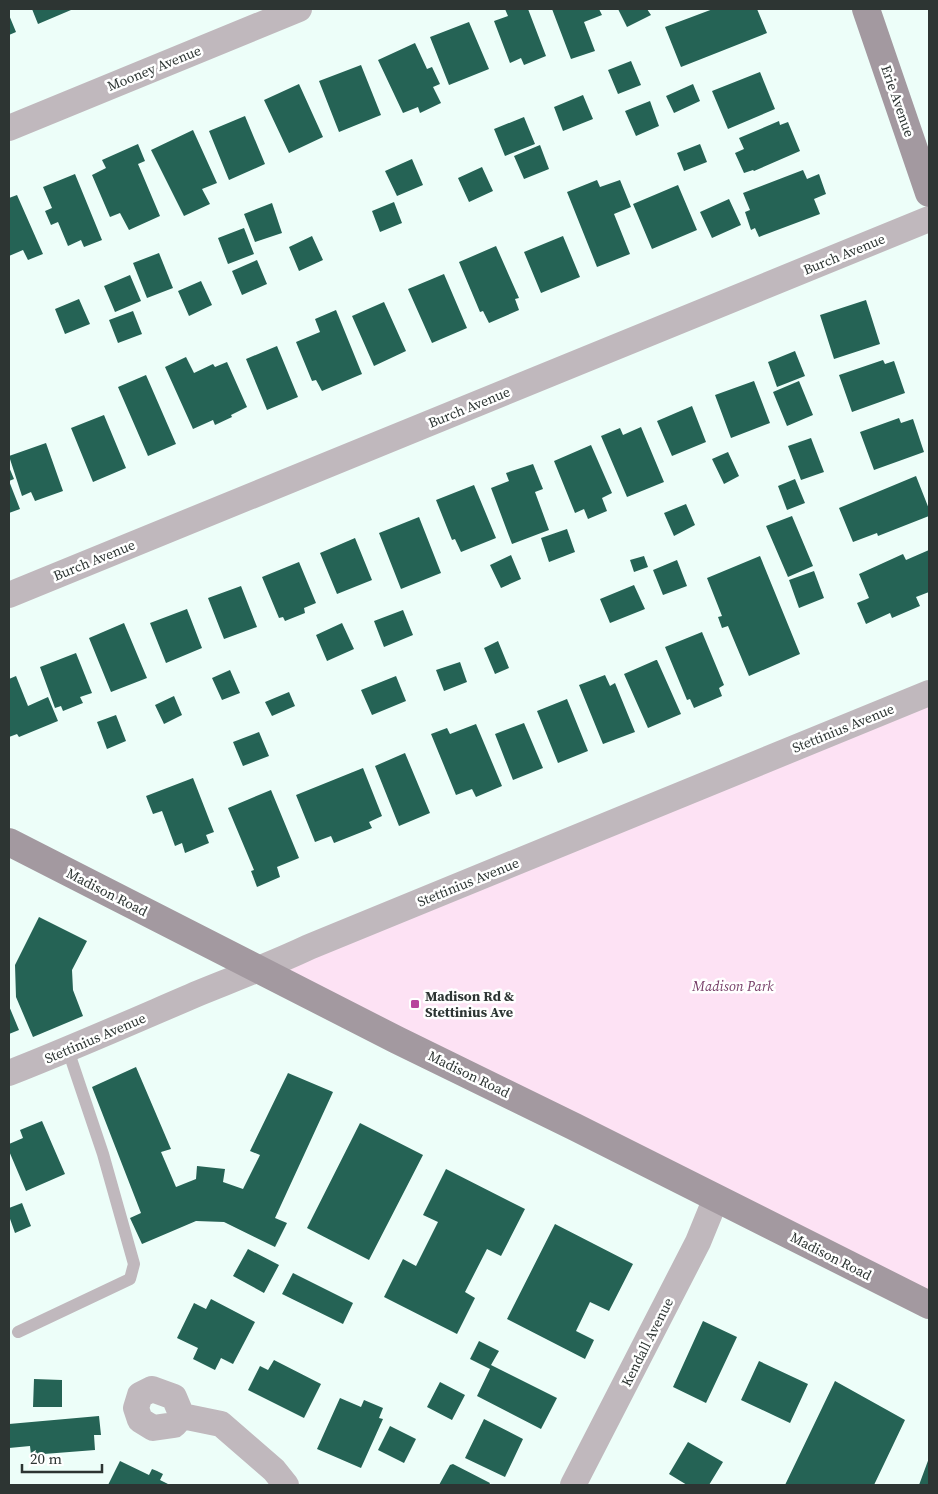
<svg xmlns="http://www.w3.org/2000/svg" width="938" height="1494" viewBox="0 0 938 1494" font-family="'Source Serif 4',serif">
<rect width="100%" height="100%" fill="#edfef9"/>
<!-- green -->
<path fill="#fde2f4" d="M929,693V1305L259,970Z"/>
<!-- building -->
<path fill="#256355" d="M32,9H70L71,10L38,24Z
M505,9H528L546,56L524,65L521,58L510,63L494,21L508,16Z
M552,9H599L602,15L584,22L595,51L571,59Z
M618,9H647L651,15L627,27Z
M713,9H757L767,33L681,67L665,27Z
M9,15L16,32L9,35Z
M469,22L489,69L449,85L430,37Z
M415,43L427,69L432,67L440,84L433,87L441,103L420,113L418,107L403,113L378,60Z
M631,61L641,85L618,94L608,70Z
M361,65L381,115L339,132L319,81Z
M760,72L775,109L728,129L712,91Z
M299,84L323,137L289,153L264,100Z
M693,84L700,101L674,113L666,96Z
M583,95L593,119L563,131L554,107Z
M650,101L659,126L636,136L625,111Z
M245,116L265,164L229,180L209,131Z
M524,117L535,144L505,156L494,129Z
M779,121L780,125L788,122L800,151L754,171L753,170L744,173L735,153L744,149L739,138Z
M193,130L217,183L202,189L210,204L184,216L151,150Z
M138,144L145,161L138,164L160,216L129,230L120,213L110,217L92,175L106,168L102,160Z
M700,144L707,162L684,171L677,153Z
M540,145L549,169L524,179L514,156Z
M412,159L423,185L397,196L385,171Z
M482,167L493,191L469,202L458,178Z
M803,170L807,179L819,174L826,194L814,199L820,214L759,237L755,228L751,230L745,212L750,210L743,193Z
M75,174L102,240L84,247L81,240L68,246L58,222L51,225L45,211L52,208L43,187Z
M597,180L600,187L620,180L631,207L614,214L630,254L597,267L567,192Z
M678,185L697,230L652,249L633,204Z
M17,195L43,254L28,260L23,250L9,256V198Z
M729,199L741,225L712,238L700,212Z
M394,202L402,223L380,232L372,211Z
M272,203L282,233L255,242L244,214Z
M244,228L254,254L228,264L218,238Z
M312,236L323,260L299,271L289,247Z
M563,236L580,277L541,293L524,252Z
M496,246L519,298L515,299L519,310L489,323L483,311L480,312L459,262Z
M159,253L173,288L147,298L133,263Z
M257,260L267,284L242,295L232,271Z
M444,274L467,328L432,343L408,289Z
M130,275L141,301L115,312L104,286Z
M201,281L212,305L189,316L178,291Z
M79,299L90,324L65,334L55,309Z
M866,300L880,344L834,359L820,315Z
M384,302L406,351L374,366L352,316Z
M336,310L362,374L322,391L316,380L312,381L296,342L320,332L315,319Z
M133,311L142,334L118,343L109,320Z
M277,346L298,397L267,410L246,359Z
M795,351L805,376L777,387L768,362Z
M186,357L194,373L213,364L215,367L227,362L247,407L231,415L232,417L215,425L213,420L193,429L165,367Z
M883,360L885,364L894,361L905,393L852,412L839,375Z
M146,375L176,444L148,456L118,387Z
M754,381L770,423L731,438L715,395Z
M799,381L813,415L787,426L773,392Z
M692,406L706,442L672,456L657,421Z
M104,415L126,468L93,482L71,428Z
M899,418L901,423L913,419L924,452L874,470L860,432Z
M641,427L664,482L627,497L601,436L620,428L623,435Z
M811,438L824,472L801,480L788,446Z
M46,443L63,491L35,501L31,492L22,496L9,456Z
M591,445L612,493L602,498L607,511L588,519L584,509L575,513L554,461Z
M728,452L739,476L724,484L712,459Z
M533,464L543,489L535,492L549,530L512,544L491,488L509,481L506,473Z
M9,467L14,479L9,481L20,509L9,513Z
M916,476L929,509V516L878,536L877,533L853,542L839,508Z
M795,479L805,503L787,510L778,486Z
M474,485L496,538L461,552L455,539L452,540L436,500Z
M686,504L695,525L674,536L664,513Z
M792,516L813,566L788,577L766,526Z
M419,517L441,573L401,589L379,533Z
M567,529L575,552L549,562L541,538Z
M355,538L372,580L337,594L320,553Z
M929,550V592L916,597L920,606L892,618L890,613L866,624L857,603L869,598L859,574L903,554L906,560Z
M511,555L521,579L501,588L490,565Z
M644,556L648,567L634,572L630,560Z
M760,556L800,654L749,676L728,626L722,628L718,617L722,616L707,578Z
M677,560L687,586L663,595L653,570Z
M299,562L316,603L304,608L305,613L285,621L283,617L279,618L262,577Z
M814,571L824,598L799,608L789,580Z
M634,585L645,609L610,623L600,599Z
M241,586L257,627L224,639L208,598Z
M187,609L202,648L166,663L150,623Z
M403,610L413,635L384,647L374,621Z
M124,623L147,678L111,692L89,638Z
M342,623L354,649L327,661L316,635Z
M702,632L724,685L719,688L722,696L694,708L690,699L687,700L665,647Z
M498,641L509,668L495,674L484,648Z
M76,653L92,693L80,697L83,703L63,711L61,706L55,708L40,667Z
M656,660H657L681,714L648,728L624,674Z
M460,662L467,682L444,691L436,670Z
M230,670L240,693L222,700L212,678Z
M605,675L610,686L615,683L635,732L603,744L579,685Z
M16,676L28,706L48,697L58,721L19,737L17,734L9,737V679Z
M396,676L406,701L372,715L361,690Z
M289,692L295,706L272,716L265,702Z
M174,696L182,715L164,724L155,705Z
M567,699L588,751L558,763L537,711Z
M116,715L126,741L107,749L97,722Z
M524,723L543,768L513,780L495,734Z
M476,724L502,786L476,797L472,789L456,795L431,734L447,728L450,734Z
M259,732L269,756L243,766L233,742Z
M405,753L430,813L399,826L375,766Z
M363,768L382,816L369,822L372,828L334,843L331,836L315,842L296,795Z
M193,778L214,832L206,835L209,843L185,853L182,843L175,846L162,811L153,814L146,796Z
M271,790L299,858L277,867L280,877L257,887L251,871L254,870L228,808Z
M39,917L87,941L72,970L73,990L83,1016L33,1037L16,997L15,965Z
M9,1006L19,1030L9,1034Z
M136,1067L171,1149L161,1152L176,1187L196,1179L197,1166L225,1169L223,1182L243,1189L260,1155L250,1151L288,1073L333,1092L275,1218L287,1223L275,1247L224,1222L196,1221L142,1244L130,1218L141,1213L92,1087Z
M42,1121L65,1174L26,1191L9,1151V1144L23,1138L20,1130Z
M360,1123L423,1155L369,1260L307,1228Z
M446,1169L525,1209L501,1256L487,1249L465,1292L475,1298L457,1334L384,1297L403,1259L416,1266L438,1222L423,1215Z
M22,1203L31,1226L15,1233L9,1216V1208Z
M555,1224L633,1264L609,1311L590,1302L576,1331L594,1340L585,1359L507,1319Z
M248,1249L279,1265L264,1293L233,1276Z
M293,1273L353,1303L343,1324L282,1294Z
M211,1299L255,1322L233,1364L221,1358L215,1370L193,1359L198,1348L177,1338L194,1303L206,1309Z
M703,1321L737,1337L706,1403L673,1387Z
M479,1341L499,1351L491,1365L557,1398L541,1429L477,1396L490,1369L470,1359Z
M274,1360L321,1384L304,1418L248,1390L260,1366L268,1370Z
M759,1361L808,1384L790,1423L741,1400Z
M34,1379L62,1380V1407H33Z
M835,1381L905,1420L874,1485H785Z
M440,1382L465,1395L452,1420L427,1407Z
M340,1398L361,1407L364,1400L383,1408L379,1418L383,1419L361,1468L317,1449Z
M99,1416L101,1435H94L95,1450L31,1455L30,1446L9,1448V1424Z
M484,1419L523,1439L505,1477L465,1458Z
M390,1426L416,1439L404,1463L378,1450Z
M688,1442L723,1462L709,1485H687L669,1474Z
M929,1458V1485H919Z
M120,1461L149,1475L152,1469L157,1471L163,1474L160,1480L170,1485H108Z
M453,1464L490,1483L489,1485H439L450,1465Z"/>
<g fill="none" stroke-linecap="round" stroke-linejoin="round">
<!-- lane -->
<path stroke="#c0b8bd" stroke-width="12" d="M18,1332L130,1279L134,1264L103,1154L68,1050"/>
<!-- street -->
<path stroke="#c0b8bd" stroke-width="26" d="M9,128L299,9
M9,595L929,219
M9,1073C73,1048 136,1020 199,993C236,978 273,964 309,947L929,693
M152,1389L174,1397L182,1416L174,1425L153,1428L140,1420L136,1408L140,1395Z
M182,1416L221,1424L274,1470L286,1485
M573,1485L698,1242L716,1198"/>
<!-- secondary -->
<path stroke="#a399a0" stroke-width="28" d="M866,9L929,193
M9,842L397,1040L575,1127L929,1305"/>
</g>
<!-- markers -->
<rect fill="#b8449d" stroke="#fff" stroke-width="2" x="410" y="999" width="10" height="10" rx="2.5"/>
<g text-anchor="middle" stroke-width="5" stroke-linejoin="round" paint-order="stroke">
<!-- street labels -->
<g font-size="14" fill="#2d3533" stroke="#fff">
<text transform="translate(154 68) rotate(-22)" y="5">Mooney Avenue</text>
<text transform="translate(898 101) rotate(71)" y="5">Erie Avenue</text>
<text transform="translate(844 254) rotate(-22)" y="5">Burch Avenue</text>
<text transform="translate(469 407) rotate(-22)" y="5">Burch Avenue</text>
<text transform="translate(94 560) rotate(-22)" y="5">Burch Avenue</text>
<text transform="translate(843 728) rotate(-22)" y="5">Stettinius Avenue</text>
<text transform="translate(468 882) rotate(-22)" y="5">Stettinius Avenue</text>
<text transform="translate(107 892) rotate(27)" y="5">Madison Road</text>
<text transform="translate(95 1038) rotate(-23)" y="5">Stettinius Avenue</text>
<text transform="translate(469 1074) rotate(26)" y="5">Madison Road</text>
<text transform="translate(831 1256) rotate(27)" y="5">Madison Road</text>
<text transform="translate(647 1342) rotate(-63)" y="5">Kendall Avenue</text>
</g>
<!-- park labels -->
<g font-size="14" font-style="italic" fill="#773e68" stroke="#fff">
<text x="733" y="991">Madison Park</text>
</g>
<!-- poi labels -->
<g font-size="14" font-weight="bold" fill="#2d3533" stroke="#fff" text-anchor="start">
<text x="425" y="1001">Madison Rd &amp;<tspan x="425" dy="16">Stettinius Ave</tspan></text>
</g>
</g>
<!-- border -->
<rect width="938" height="1494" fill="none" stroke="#2d3533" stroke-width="20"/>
<!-- scale -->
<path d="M22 1464v8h80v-8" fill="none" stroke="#2d3533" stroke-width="2.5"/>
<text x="30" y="1464" font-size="15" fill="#2d3533" stroke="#ffffff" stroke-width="4" paint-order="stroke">20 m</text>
</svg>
